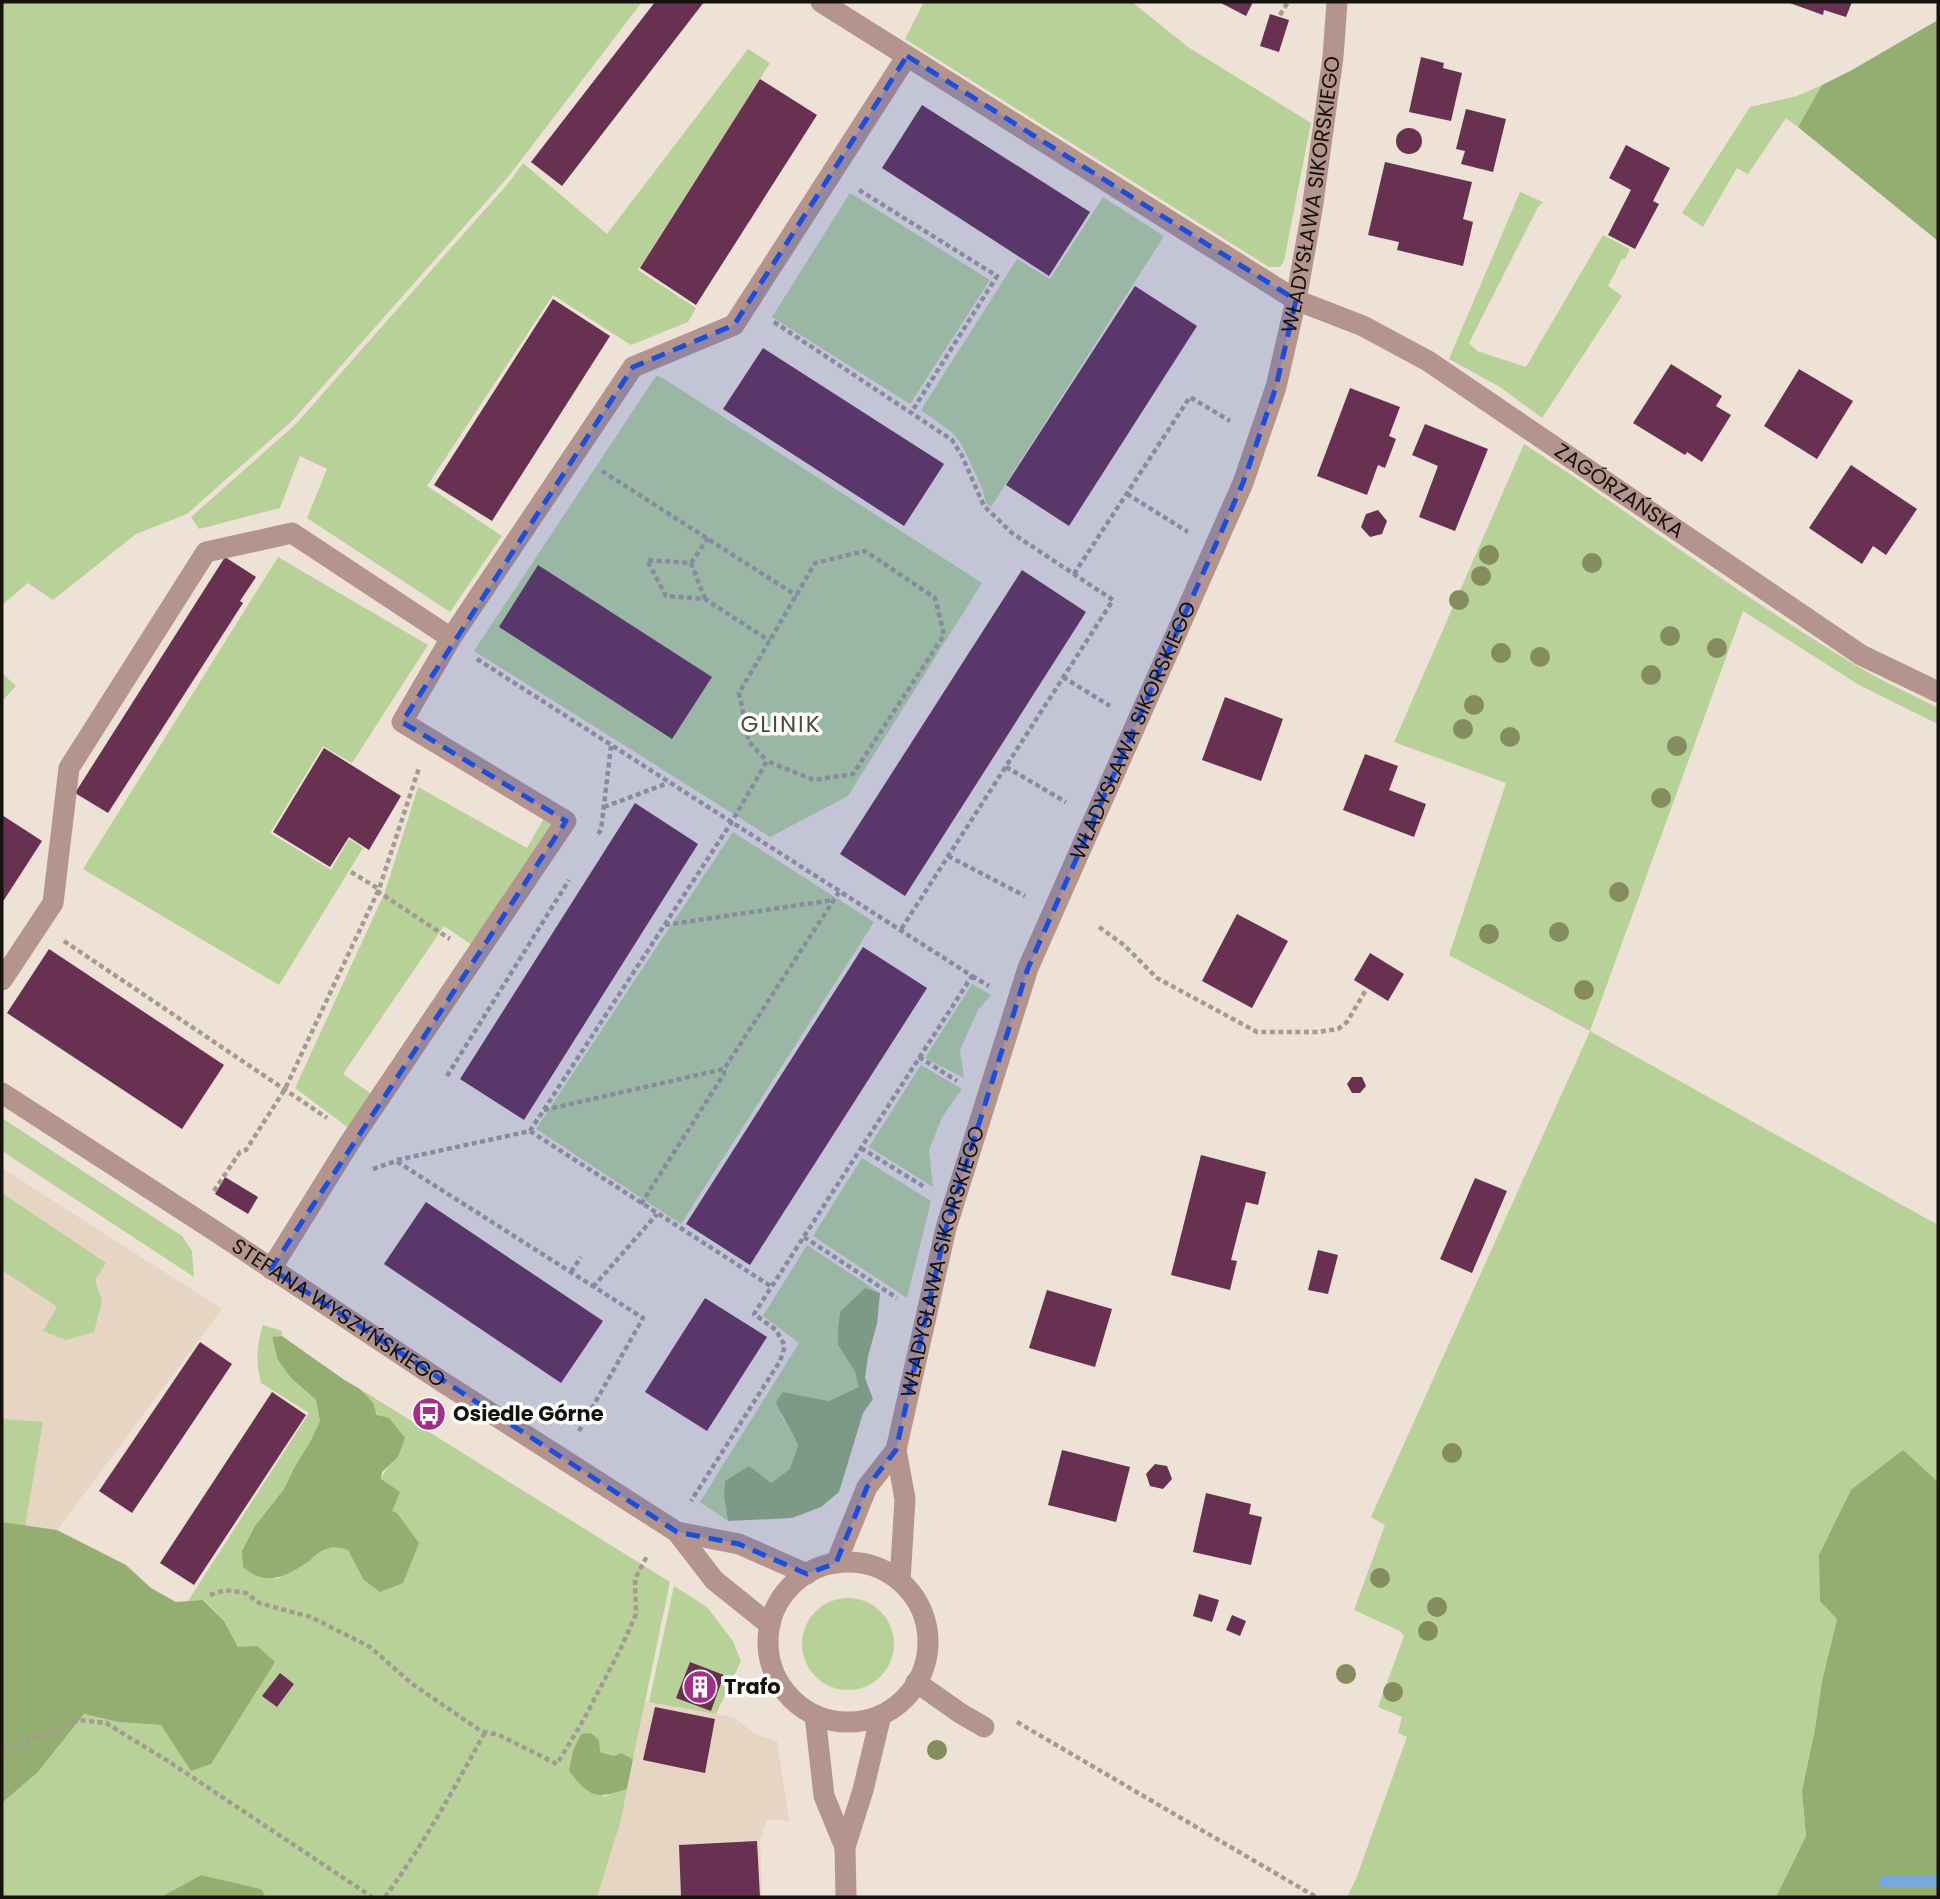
<svg xmlns="http://www.w3.org/2000/svg" width="1940" height="1899" viewBox="0 0 1940 1899" font-family="Poppins,sans-serif">
<rect width="100%" height="100%" fill="#ede2d5"/>
<!-- built -->
<path fill="#e5d5c2" d="M2,1168L222,1309L57,1530L2,1522Z
M645,1701L733,1717L757,1735L777,1741L789,1821L767,1819L760,1841L762,1897H597L621,1820Z"/>
<!-- green -->
<path fill="#b8d198" d="M2,2H642L508,177L293,420L187,514L136,534L53,600L28,583L2,605Z
M924,2H1132L1188,47L1311,123L1284,261L1280,267H1269L905,39Z
M748,49L770,63L638,270L696,308L688,322L631,345L553,295L427,486L502,536L450,612L307,518L327,469L300,456L280,508L199,529L191,517L296,424L511,180L523,163L607,234Z
M1822,85L1798,127L1786,118L1748,174L1737,168L1703,227L1682,213L1750,107L1797,96Z
M1520,192L1543,202L1538,207L1469,343L1477,351L1526,367L1603,235L1630,249L1625,259H1622L1608,286L1622,296L1542,418L1500,387L1449,359Z
M850,193L990,280L910,404L772,317Z
M1103,197L1164,236L991,507L986,503L982,488L962,445L952,432L921,410L1017,259L1050,279Z
M656,376L661,377L982,583L848,796L770,837L474,651Z
M1524,444C1636,516 1743,598 1857,666C1883,682 1911,694 1938,708V724L1859,685L1743,611L1590,1031L1938,1225V1482L1902,1450L1837,1619L1822,1681L1815,1729L1802,1791L1806,1836L1776,1897H1347L1356,1879L1407,1737L1398,1733L1402,1717L1378,1707L1404,1636L1400,1631L1354,1610L1385,1525L1371,1517L1590,1031L1449,955L1506,783L1394,742Z
M278,557L428,645L352,763L323,746L270,833L331,870L349,839L363,848L279,985L83,869Z
M2,673L16,686L2,701Z
M418,787L527,848L543,820L555,824L478,949L444,926L343,1074L380,1100L354,1132L295,1088L385,892Z
M733,832L874,922L681,1224L536,1129Z
M972,984L991,995L978,1010L960,1050L964,1078L925,1058Z
M921,1065L962,1089L942,1117L929,1151L933,1187L869,1147Z
M2,1118L182,1236L192,1251L194,1277L2,1151Z
M862,1158L931,1201L907,1298L813,1236Z
M2,1193L106,1263L95,1280L102,1301L94,1332L66,1340L43,1331L57,1307L2,1270Z
M807,1245L880,1293L865,1288L838,1345L855,1372L860,1387L829,1401L783,1392L781,1416L795,1437L798,1445L790,1469L771,1483L724,1496L728,1521L700,1502L799,1343L763,1316Z
M263,1325L282,1331V1336L272,1338L291,1378L316,1400L320,1421L310,1442L294,1468L284,1489L255,1526L276,1579L305,1564L326,1548L340,1547L348,1550L363,1579L392,1511C381,1481 373,1481 398,1457C387,1434 378,1408 360,1389L670,1582L633,1759L621,1753L614,1756L600,1752L603,1797L627,1789L621,1820L597,1897H266L261,1889L201,1875L161,1897H2V1803L38,1772L84,1714L118,1722L161,1725L238,1721L250,1701L238,1647L224,1621L204,1600L188,1601L309,1413L261,1383C256,1363 256,1345 263,1325Z
M2,1419L43,1422L25,1526L2,1522Z
M674,1586L707,1607L733,1641L741,1661L716,1714L649,1702Z
M802 1644a46 46 0 1 1 92 0a46 46 0 1 1-92 0Z"/>
<!-- forest -->
<path fill="#94ad71" d="M1938,20V241L1798,127L1822,85L1852,70Z
M865,1288L880,1293L877,1324L868,1356L865,1378L873,1399L863,1413L839,1492L821,1507L792,1518L728,1521L724,1496L725,1481L749,1466L771,1483L790,1469L798,1445C792,1430 782,1418 776,1402L783,1392L829,1401L859,1387L855,1372L838,1345V1330L840,1312Z
M282,1336L343,1379L360,1389L373,1403L377,1415L389,1418L405,1438L398,1457L382,1472L381,1479L400,1492L392,1511L397,1513L419,1543L403,1583L380,1592L363,1579L348,1550C342,1548 333,1546 326,1549C320,1551 313,1558 308,1562C285,1577 266,1587 243,1567L242,1551L255,1526L284,1489L294,1468L310,1442L320,1421L316,1400L291,1378L278,1360L272,1337Z
M1903,1450L1938,1482V1897H1776L1806,1836L1802,1791L1815,1729L1822,1681L1837,1619L1820,1601L1819,1555L1851,1490Z
M2,1522L57,1530L126,1565L151,1588L176,1602L203,1600L224,1621L238,1647L257,1646L275,1662L211,1764L191,1771L161,1725L118,1722L84,1714L38,1772L2,1803Z
M591,1733L599,1740L600,1752L614,1756L621,1753L633,1759L627,1789C595,1800 590,1797 569,1771L573,1751L581,1734Z
M201,1875L261,1889L266,1897H161Z"/>
<g fill="none" stroke-linecap="round" stroke-linejoin="round">
<!-- stream -->
<path stroke="#78a9da" stroke-width="12" d="M1885,1882H1938"/>
</g>
<!-- building -->
<path fill="#683151" d="M655,2H704L562,186L531,162Z
M1219,2H1253L1246,16Z
M1787,2H1852L1846,17L1824,10L1823,15Z
M1270,14L1289,20L1279,52L1260,46Z
M1421,57L1444,63L1443,68L1462,73L1451,121L1409,112Z
M760,79L817,115L696,305L640,268Z
M922,105L1090,212L1049,276L882,168Z
M1466,109L1506,119L1493,172L1461,164L1465,151L1456,149Z
M1396 141a13 13 0 1 1 26 0a13 13 0 1 1-26 0Z
M1626,145L1670,168L1653,201L1659,204L1635,249L1608,235L1631,190L1609,178Z
M1385,162L1472,182L1463,219L1473,222L1463,266L1397,250L1399,242L1368,235Z
M1135,286L1197,326L1069,526L1006,485Z
M553,299L610,336L492,521L434,485Z
M763,348L944,464L904,526L723,409Z
M1671,364L1722,396L1716,406L1731,415L1702,462L1687,452L1685,455L1633,423Z
M1799,369L1853,401L1817,459L1764,426Z
M1350,388L1400,407L1389,436L1396,439L1385,468L1378,465L1367,495L1317,476Z
M1425,424L1488,449L1455,531L1419,517L1438,466L1412,455Z
M1851,465L1917,509L1886,555L1873,546L1862,564L1809,528Z
M1378,510L1387,521L1382,534L1370,537L1361,527L1366,514Z
M225,557L256,577L240,601L243,603L108,813L75,793Z
M538,565L712,677L672,739L499,627Z
M1022,570L1086,612L905,896L840,854Z
M1225,697L1283,719L1261,781L1202,760Z
M324,748L401,796L369,850L349,837L330,867L273,832Z
M1365,754L1398,766L1389,790L1426,804L1414,837L1343,810Z
M635,803L698,844L524,1120L460,1079Z
M2,815L42,841L2,903Z
M1237,914L1288,941L1252,1008L1202,981Z
M863,947L927,988L750,1265L686,1224Z
M49,949L224,1065L182,1129L7,1013Z
M1370,953L1404,974L1388,1001L1354,980Z
M1352,1077H1362L1366,1086L1360,1093H1352L1347,1084Z
M1201,1155L1266,1172L1258,1205L1246,1202L1231,1260L1237,1261L1230,1290L1171,1275Z
M225,1177L258,1197L248,1214L215,1194Z
M1475,1178L1507,1191L1472,1273L1440,1259Z
M426,1202L603,1321L561,1383L384,1264Z
M1318,1250L1338,1255L1328,1294L1308,1290Z
M1047,1290L1112,1309L1095,1367L1029,1348Z
M705,1298L767,1337L707,1431L645,1392Z
M200,1342L232,1364L132,1513L99,1491Z
M272,1392L306,1415L194,1585L160,1563Z
M1062,1450L1130,1467L1116,1522L1048,1505Z
M1155,1464L1167,1466L1172,1479L1163,1489L1150,1486L1146,1474Z
M1206,1493L1251,1504L1249,1514L1262,1517L1251,1565L1193,1552Z
M1199,1594L1219,1600L1212,1622L1193,1616Z
M1232,1615L1246,1621L1240,1636L1226,1630Z
M690,1662L724,1675L711,1711L676,1698Z
M280,1673L294,1684L277,1707L262,1696Z
M655,1707L715,1719L705,1773L643,1760Z
M757,1841L760,1897H681L679,1845Z"/>
<g fill="none" stroke-linecap="round" stroke-linejoin="round">
<!-- path -->
<path stroke="#a39a90" stroke-width="4.5" stroke-dasharray="5 3.5" stroke-linecap="butt" d="M1280,15L1288,2
M859,190L997,276L911,413
M774,322L952,440L962,456L984,506L1012,533L1113,600L900,931
M602,471L797,596
M1127,494L1188,532
M691,563L708,538
M1074,574L1190,397L1230,421
M705,599L691,563L647,560L666,596L705,599L770,641
M477,659L972,976L754,1314L776,1330L785,1346L780,1361L691,1501
M1063,677L1110,706
M1006,767L1066,802
M604,807L668,783
M598,834L601,830L611,746
M948,856L1025,896
M351,872L379,889
M377,891L450,939
M665,925L833,900
M1099,927L1124,945L1157,978L1257,1032H1318L1338,1029L1347,1022L1367,988
M64,941L327,1118
M972,976L989,986
M919,1057L957,1081
M447,1076L569,880
M544,1110L724,1069
M530,1131L772,1287
M861,1148L926,1188
M397,1160L530,1131L731,823L767,761L814,780L853,774L944,635L935,598L865,551L815,563L739,693L749,742L767,761
M373,1169L396,1161L643,1318L579,1431
M214,1191L240,1152L246,1150L285,1089L379,889L419,768
M641,1204L724,1074V1069L839,892
M804,1237L897,1298
M571,1272L581,1257
M593,1287L657,1214
M210,1595L225,1590L246,1593L259,1603L311,1617L370,1647L411,1683L481,1731L499,1735L557,1764L584,1719L621,1648L636,1614L635,1579L647,1556
M1017,1722L1316,1897
M2,1752L79,1720L106,1723L171,1763L372,1897
M385,1897C423,1845 454,1789 485,1732"/>
<!-- minor -->
<g stroke="#b4948f" stroke-width="21">
<path d="M821,2L907,56"/>
<path d="M2,980L53,903L69,768L206,552L292,533L451,638"/>
<path id="s1" d="M2,1093L215,1231L441,1381L677,1532L714,1580L770,1625"/>
<path id="s2" d="M271,1269L350,1142L566,821L402,722L451,638L633,367L734,325L907,56L1296,300L1363,326L1428,361L1861,655L1938,692"/>
<path d="M677,1532L739,1544L807,1574"/>
<circle cx="848" cy="1642" r="80"/>
<path d="M836,1563L867,1487L896,1450"/>
<path id="s3" d="M900,1581L905,1499L896,1450L946,1228L1028,968L1243,483L1276,387L1296,300L1312,210L1333,57L1337,2"/>
<path d="M916,1682L960,1713L984,1727"/>
<path d="M815,1715L824,1796L845,1847"/>
<path d="M846,1897L845,1847L863,1790L881,1715"/>
</g>
</g>
<!-- trees -->
<g fill="#848c60">
<circle cx="1489" cy="555" r="10"/>
<circle cx="1592" cy="563" r="10"/>
<circle cx="1481" cy="576" r="10"/>
<circle cx="1459" cy="600" r="10"/>
<circle cx="1670" cy="636" r="10"/>
<circle cx="1717" cy="648" r="10"/>
<circle cx="1501" cy="653" r="10"/>
<circle cx="1540" cy="657" r="10"/>
<circle cx="1651" cy="675" r="10"/>
<circle cx="1474" cy="705" r="10"/>
<circle cx="1463" cy="729" r="10"/>
<circle cx="1510" cy="737" r="10"/>
<circle cx="1677" cy="746" r="10"/>
<circle cx="1661" cy="798" r="10"/>
<circle cx="1619" cy="892" r="10"/>
<circle cx="1559" cy="932" r="10"/>
<circle cx="1489" cy="934" r="10"/>
<circle cx="1584" cy="990" r="10"/>
<circle cx="1452" cy="1453" r="10"/>
<circle cx="1380" cy="1578" r="10"/>
<circle cx="1437" cy="1607" r="10"/>
<circle cx="1428" cy="1631" r="10"/>
<circle cx="1346" cy="1674" r="10"/>
<circle cx="1393" cy="1692" r="10"/>
<circle cx="937" cy="1750" r="10"/>
</g>
<!-- marked area -->
<path fill="#1d4ed8" fill-opacity="0.2" stroke="#1d4ed8" stroke-width="5" stroke-dasharray="14 9" stroke-linejoin="round" d="M907,56L1296,300L1276,387L1243,483L1028,968L946,1228L896,1450L867,1487L836,1563L807,1574L739,1544L677,1532L271,1269L566,821L402,722L633,367L734,325Z"/>
<!-- icons -->
<defs>
<g id="bus-disc" transform="scale(1.75)"><circle r="9.5" fill="#a32e87" stroke="#fff"/><path d="M-5-6H5V4H4V6H2V4H-2V6H-4V4H-5ZM-3.5-4V0h7V-4ZM-3.5 1.2v1.5H-2V1.2ZM2 1.2v1.5H3.5V1.2Z" fill="#fff"/></g>
<g id="building-disc" transform="scale(1.75)"><circle r="9.5" fill="#a32e87" stroke="#fff"/><path d="M-4-6H4V6H1V3H-1V6H-4ZM-2.5-4.3h1.7v1.8h-1.7ZM.8-4.3h1.7v1.8H.8ZM-2.5-1h1.7V.8h-1.7ZM.8-1h1.7V.8H.8Z" fill="#fff"/></g>
</defs>
<g fill-rule="evenodd">
<use href="#bus-disc" x="429" y="1414"/>
<use href="#building-disc" x="700" y="1687"/>
</g>
<g text-anchor="middle" stroke-width="7" stroke-linejoin="round" paint-order="stroke">
<!-- street labels -->
<g font-size="21" fill="#16120d" stroke="#fff">
<text dy="7" stroke="none"><textPath href="#s3" startOffset="1460">WŁADYSŁAWA SIKORSKIEGO</textPath></text>
<text dy="7" stroke="none"><textPath href="#s2" startOffset="2417">ZAGÓRZAŃSKA</textPath></text>
<text dy="7" stroke="none"><textPath href="#s3" startOffset="892">WŁADYSŁAWA SIKORSKIEGO</textPath></text>
<text dy="7" stroke="none"><textPath href="#s3" startOffset="326">WŁADYSŁAWA SIKORSKIEGO</textPath></text>
<text dy="7" stroke="none"><textPath href="#s1" startOffset="402">STEFANA WYSZYŃSKIEGO</textPath></text>
</g>
<!-- poi labels -->
<g font-size="21" font-weight="bold" fill="#16120d" stroke="#fff" text-anchor="start">
<text x="453" y="1421">Osiedle Górne</text>
<text x="724" y="1694">Trafo</text>
</g>
<!-- neighbourhood labels -->
<g font-size="23" letter-spacing="2" fill="#4f473c" stroke="#fff">
<text x="781" y="732">GLINIK</text>
</g>
</g>
<!-- border -->
<rect width="1940" height="1899" fill="none" stroke="#16120d" stroke-width="7"/>
</svg>
